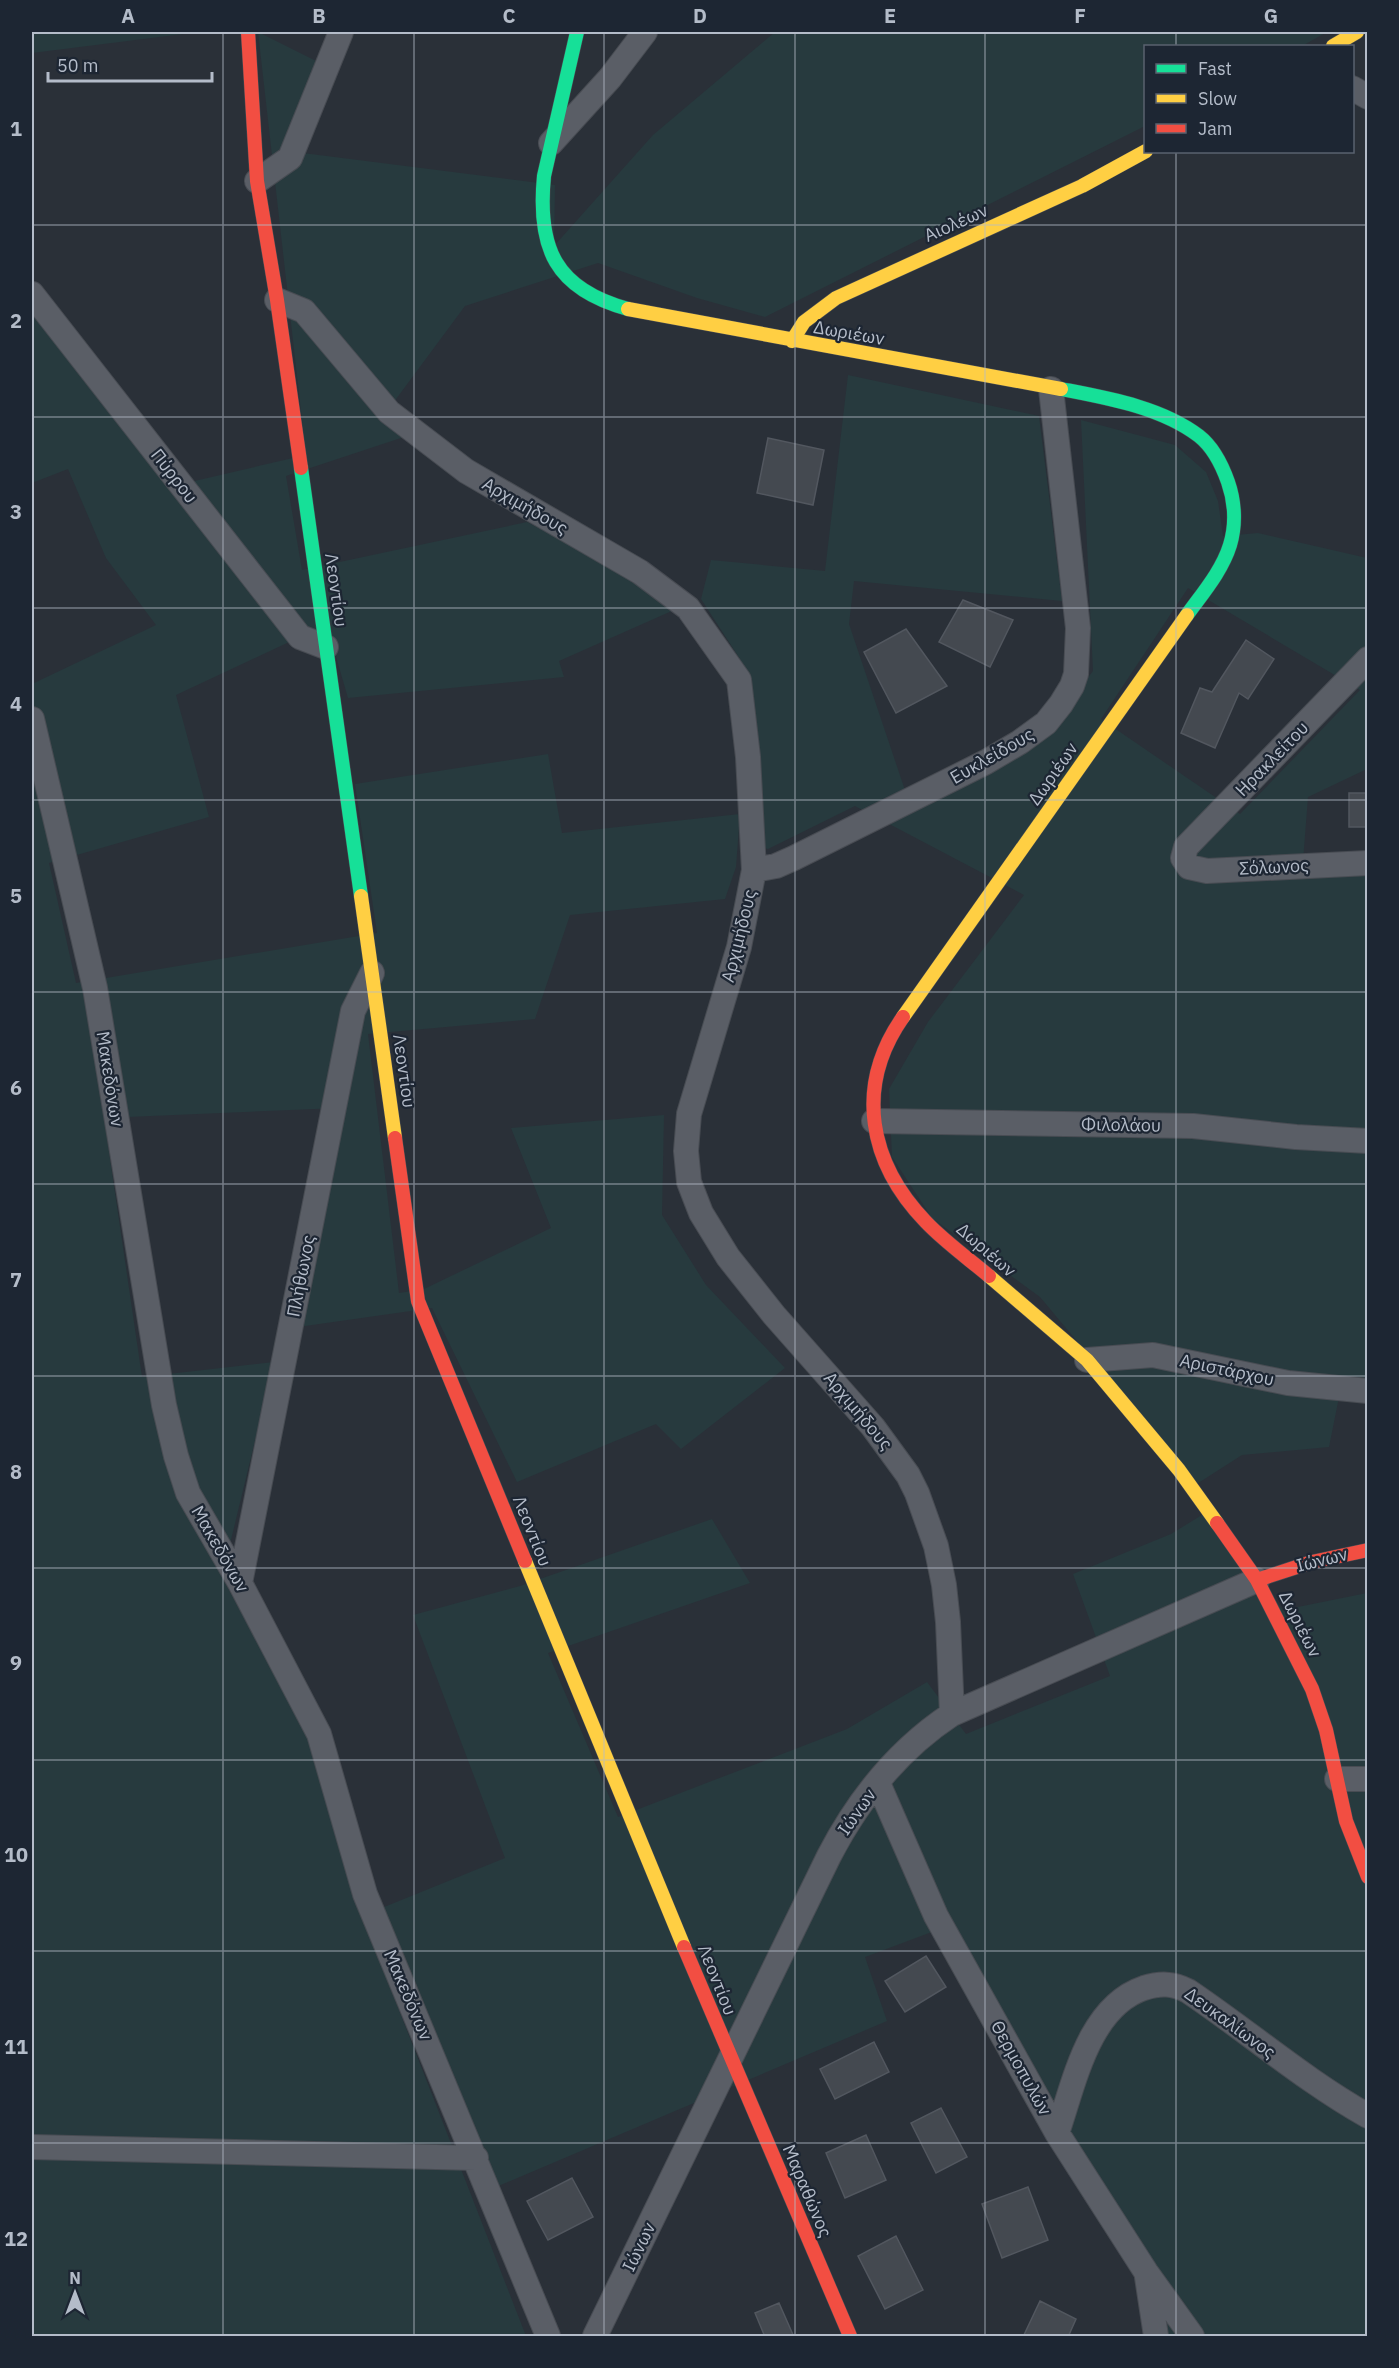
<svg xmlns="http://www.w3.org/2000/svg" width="1399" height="2368" viewBox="0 0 1399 2368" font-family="'IBM Plex Sans',sans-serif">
<rect width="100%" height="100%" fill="#2a3038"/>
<!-- green -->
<path fill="#273a3e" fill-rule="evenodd" d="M32,32H199L32,53Z
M220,32H258L316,61L287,151L555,185L554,246L653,135L775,32H1327L1302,46H1146L1145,126L765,317L697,298L598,263L465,306L385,414L410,435L286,476L302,570L527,522L611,565L674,610L559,661L564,677L348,698L330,636L287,643L176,695L209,817L49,863L76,983L377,933L355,784L548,754L562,833L740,814L736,867L725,899L570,915L535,1019L368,1034L399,1293L424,1289L551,1228L511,1128L664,1115L662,1215L706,1285L785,1368L681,1449L656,1424L517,1482L432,1308L298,1327L339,1108L104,1118L142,1377L274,1362L222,1577L305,1730L362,1916L505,1858L413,1615L520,1586L712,1519L750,1583L548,1653L618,1817L847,1729L927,1682L966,1734L1110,1676L1073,1574L1171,1534L1210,1510L1283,1610L1367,1593V2336H1167L1169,2287L1051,2111L953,1924L865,1957L887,2021L482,2193L371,1938L526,2336H32V684L156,625L106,558L68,469L32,483V303L173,486L306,455L258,32Z
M848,375L1039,416L1062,601L854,581L849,624L911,808L1047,732L1093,671L1081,420L1175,445L1206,472L1218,501L1223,536L1258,533L1367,558V769L1308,797L1302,874L1368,872L1367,1379L1343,1377L1329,1447L1242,1455L1192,1487L1122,1395L1040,1297L932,1218L892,1157L889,1089L928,1022L1024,895L855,806L768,849L758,846L752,712L740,659L701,599L711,560L825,571ZM1188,588L1360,690L1240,814L1101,719Z"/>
<!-- building -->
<path fill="#444950" stroke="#52575f" stroke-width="1.5" d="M768,438L824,450L813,505L757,493Z
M963,600L1013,620L990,667L939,642Z
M906,629L947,686L896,713L864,652Z
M1246,640L1274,659L1248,699L1239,693L1215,748L1181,733L1200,688L1212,692Z
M1349,793H1368V827H1349Z
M926,1956L946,1987L905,2012L885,1981Z
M874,2042L889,2072L835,2099L820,2069Z
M941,2108L967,2157L936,2173L911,2123Z
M866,2135L886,2180L845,2198L826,2153Z
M572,2178L593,2217L548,2240L527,2201Z
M1028,2187L1048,2240L1002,2258L982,2204Z
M896,2236L923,2290L885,2309L858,2256Z
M1040,2301L1076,2319L1068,2337H1023Z
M779,2303L794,2337H765L755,2313Z"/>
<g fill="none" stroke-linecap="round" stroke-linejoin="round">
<!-- street casing -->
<g stroke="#484c53" stroke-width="26">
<path id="street" d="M1352,88L1368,97
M551,143L610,78L645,32
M257,181L290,158L341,32
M32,294L300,637L326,647
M277,300L304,311L389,412L466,471L640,572L688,608L739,680L748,757L754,870L739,947L689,1114L686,1151L689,1182L701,1213L728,1257L774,1315L873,1427L908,1475L917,1493L936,1546L944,1585L948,1622L952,1714
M1368,659L1186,847L1183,858L1189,867L1207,871L1368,863
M32,719L95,988L164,1405L176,1456L188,1493L240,1583L319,1734L365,1894L548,2336
M754,870L776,866L794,858L986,762L1020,742L1046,723L1061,704L1072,686L1076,674L1078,628L1051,389
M874,1121L1193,1126L1296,1137L1368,1141
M1087,1360L1153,1355L1288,1383L1368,1391
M240,1583L353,1011L372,973
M1337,1779H1368
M878,1783L936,1916L1057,2133L1146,2272L1192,2336
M1057,2133C1074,2084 1088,2007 1144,1988C1160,1983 1173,1983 1188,1991C1249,2032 1304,2080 1368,2116
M32,2147L476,2158
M1147,2277L1156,2336
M595,2336L829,1856C858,1800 899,1749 952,1714L1257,1580"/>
</g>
<!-- fast casing -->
<g stroke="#484c53" stroke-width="15">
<path id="fast" d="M577,32L544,176C537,248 555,289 628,309
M1061,389C1107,398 1161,407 1199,436C1213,447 1222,465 1228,482C1235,502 1236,525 1230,545C1222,571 1202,594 1187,615
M301,468L361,896"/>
</g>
<!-- slow casing -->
<g stroke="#484c53" stroke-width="15">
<path id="slow" d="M1333,46L1357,32
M628,309L1061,389
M792,341L804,322L836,298L1082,186L1146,151
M361,896L395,1138
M903,1017L1187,615
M989,1276L1087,1360L1179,1470L1217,1523
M525,1561L684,1947"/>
</g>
<!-- jam casing -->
<g stroke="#484c53" stroke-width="15">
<path id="jam" d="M248,32L257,181L277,300L301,468
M903,1017C854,1087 869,1163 926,1222C945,1242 969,1259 989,1276
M395,1138L418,1301L525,1561
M1217,1523L1257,1580L1312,1689L1326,1730L1346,1821L1368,1877
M1257,1580L1312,1562L1368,1550
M684,1947L850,2336"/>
</g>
<!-- street -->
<use href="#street" stroke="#5a5e66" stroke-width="24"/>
<!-- fast -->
<use href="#fast" stroke="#16e098" stroke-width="14"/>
<!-- slow -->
<use href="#slow" stroke="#ffcf43" stroke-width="14"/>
<!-- jam -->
<use href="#jam" stroke="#f24e42" stroke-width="14"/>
</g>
<!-- grid -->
<path fill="none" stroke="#b4bcc9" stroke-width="1.5" stroke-opacity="0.55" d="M223,32V2336M414,32V2336M604,32V2336M795,32V2336M985,32V2336M1176,32V46M1176,152V2336M32,225H1368M32,417H1368M32,608H1368M32,800H1368M32,992H1368M32,1184H1368M32,1376H1368M32,1568H1368M32,1760H1368M32,1951H1368M32,2143H1368"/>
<g text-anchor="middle" stroke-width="4.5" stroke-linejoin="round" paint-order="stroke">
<!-- street labels -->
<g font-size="18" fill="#b4bcc9" stroke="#1d2633">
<text transform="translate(956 223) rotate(-24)" y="6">Αιολέων</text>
<text transform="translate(849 333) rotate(10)" y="6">Δωριέων</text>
<text transform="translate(174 476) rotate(52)" y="6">Πύρρου</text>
<text transform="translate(525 506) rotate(30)" y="6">Αρχιμήδους</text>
<text transform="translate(336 590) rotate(82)" y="6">Λεοντίου</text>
<text transform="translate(992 756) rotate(-30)" y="6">Ευκλείδους</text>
<text transform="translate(1272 759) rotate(-46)" y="6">Ηρακλείτου</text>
<text transform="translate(1053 774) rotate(-55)" y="6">Δωριέων</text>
<text transform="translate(1274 867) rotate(-3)" y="6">Σόλωνος</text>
<text transform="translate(739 936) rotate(-76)" y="6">Αρχιμήδους</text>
<text transform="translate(404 1071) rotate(82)" y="6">Λεοντίου</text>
<text transform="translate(110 1079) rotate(81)" y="6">Μακεδόνων</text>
<text transform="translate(1121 1125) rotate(1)" y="6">Φιλολάου</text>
<text transform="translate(986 1250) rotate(41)" y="6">Δωριέων</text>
<text transform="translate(301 1276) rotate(-79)" y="6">Πλήθωνος</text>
<text transform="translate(1227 1370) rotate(12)" y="6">Αριστάρχου</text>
<text transform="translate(858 1411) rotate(50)" y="6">Αρχιμήδους</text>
<text transform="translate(532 1531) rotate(68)" y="6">Λεοντίου</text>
<text transform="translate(220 1549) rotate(60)" y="6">Μακεδόνων</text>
<text transform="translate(1322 1560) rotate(-14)" y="6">Ιώνων</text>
<text transform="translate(1300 1624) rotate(63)" y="6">Δωριέων</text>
<text transform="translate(857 1812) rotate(-55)" y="6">Ιώνων</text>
<text transform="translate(717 1980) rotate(68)" y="6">Λεοντίου</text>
<text transform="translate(408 1995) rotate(67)" y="6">Μακεδόνων</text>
<text transform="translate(1230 2023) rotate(36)" y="6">Δευκαλίωνος</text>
<text transform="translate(1021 2068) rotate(61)" y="6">Θερμοπυλών</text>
<text transform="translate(807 2191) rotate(67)" y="6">Μαραθώνος</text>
<text transform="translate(639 2247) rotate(-64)" y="6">Ιώνων</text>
</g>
</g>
<!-- border -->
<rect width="1399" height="2368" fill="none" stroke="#1d2633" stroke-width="66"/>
<!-- legend -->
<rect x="1144" y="45" width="210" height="108" fill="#1d2633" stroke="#59626f" stroke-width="1.5"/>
<rect x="1156" y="64" width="30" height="9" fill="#16e098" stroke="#59626f" stroke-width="1.5"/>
<text x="1198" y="75" font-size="18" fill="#b4bcc9">Fast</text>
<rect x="1156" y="94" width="30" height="9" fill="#ffcf43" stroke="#59626f" stroke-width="1.5"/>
<text x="1198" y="105" font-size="18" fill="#b4bcc9">Slow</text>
<rect x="1156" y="124" width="30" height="9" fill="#f24e42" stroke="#59626f" stroke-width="1.5"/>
<text x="1198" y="135" font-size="18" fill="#b4bcc9">Jam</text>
<!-- north arrow -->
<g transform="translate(75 2293)" stroke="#1d2633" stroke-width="4.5" paint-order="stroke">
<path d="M0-4.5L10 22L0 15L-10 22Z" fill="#b4bcc9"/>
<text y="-9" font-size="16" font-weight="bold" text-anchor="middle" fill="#b4bcc9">N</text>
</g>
<!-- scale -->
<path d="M48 72v9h164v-9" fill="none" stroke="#b4bcc9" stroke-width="3"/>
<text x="57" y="72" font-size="18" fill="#b4bcc9" stroke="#1d2633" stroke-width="4.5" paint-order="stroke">50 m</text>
<rect x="33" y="33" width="1333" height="2302" fill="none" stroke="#b4bcc9" stroke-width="2"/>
<g font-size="20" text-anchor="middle" font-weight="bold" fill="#b4bcc9">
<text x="128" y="23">A</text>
<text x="319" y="23">B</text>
<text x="509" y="23">C</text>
<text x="700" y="23">D</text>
<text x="890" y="23">E</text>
<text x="1080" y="23">F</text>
<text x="1271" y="23">G</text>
<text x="16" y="136">1</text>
<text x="16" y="328">2</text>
<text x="16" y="519">3</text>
<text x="16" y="711">4</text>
<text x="16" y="903">5</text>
<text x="16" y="1095">6</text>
<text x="16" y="1287">7</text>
<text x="16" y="1479">8</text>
<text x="16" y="1670">9</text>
<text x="16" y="1862">10</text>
<text x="16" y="2054">11</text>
<text x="16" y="2246">12</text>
</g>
</svg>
